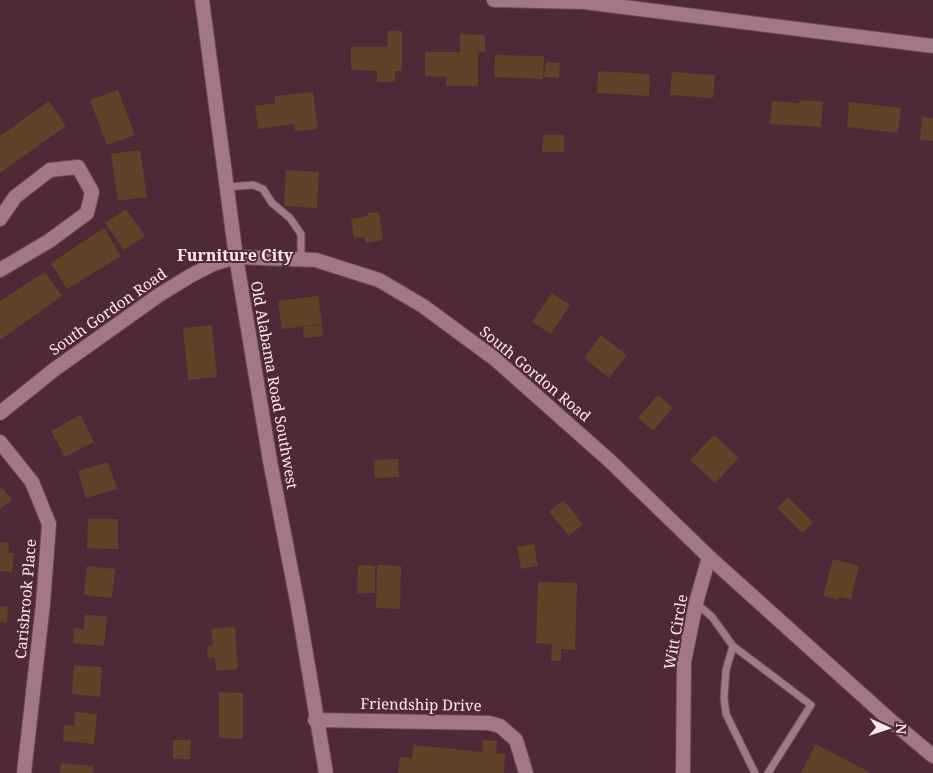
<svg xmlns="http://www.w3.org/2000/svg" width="933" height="773" viewBox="0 0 933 773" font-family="'Noto Serif',serif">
<rect width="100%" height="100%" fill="#4f2937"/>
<!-- building -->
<path fill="#624128" d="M388,31H402V71H395V82H377V71L351,70V47H387Z
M460,34L485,35V52H478V86H446V77L425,76V52H460Z
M495,55L544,56L543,79L494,77Z
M546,62L560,63L559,78L544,77Z
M598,71L650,74L649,96L597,93Z
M672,72L715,75L713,98L670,95Z
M118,90L135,135L107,145L90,100Z
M313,92L318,129L295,131L294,124L258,129L255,106L275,103V96Z
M799,100L823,102L821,127L770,124L772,101L799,103Z
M49,101L66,126L0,173V136Z
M849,102L901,108L898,133L847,127Z
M922,117L933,118V141L920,140Z
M543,135H564V152H542Z
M140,150L147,197L118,201L111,154Z
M286,170L319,172L317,208L284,206Z
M126,209L145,236L124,250L105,223Z
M379,212L383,240L365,243V237L354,238L351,219L368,216V213Z
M104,228L121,256L67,289L51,263Z
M45,272L62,296L0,340V301Z
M552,293L570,305L551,334L532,322Z
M318,296L322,324L282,329L278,301Z
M212,325L217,377L188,380L183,328Z
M322,325L323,336L304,338L303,327Z
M601,335L627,355L609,378L584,358Z
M658,395L673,408L653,431L638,418Z
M80,415L94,442L65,457L51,431Z
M714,435L739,458L715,483L690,460Z
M398,459L399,477L375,478L374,460Z
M108,462L117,489L86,498L78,471Z
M2,487L12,500L0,509V489Z
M788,497L813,522L802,533L777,508Z
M563,500L583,524L569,536L549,512Z
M88,519H118V549L87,548Z
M0,542L9,543L8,553H14L12,572L0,571Z
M534,544L538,566L521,569L517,547Z
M833,559L859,566L851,599L839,597V600L823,596Z
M358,565L375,566V593H357Z
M377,565L401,566L400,609L376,608Z
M87,566L115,569L112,598L84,595Z
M538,582L577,583L575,650L561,649V661H551L552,644L536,643Z
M0,606L8,607L7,623L0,622Z
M85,615L107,616L104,646L73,643L74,628L84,629Z
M235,627L238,669L216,671L215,657L208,658L207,646L213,645L211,629Z
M74,665L102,667L100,697L72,694Z
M219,692L243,693V739L219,738Z
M75,712L97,714L94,744L63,741L64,725L74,726Z
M173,740H191L190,759H173Z
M483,740L497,741L496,753L505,754L504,773H398L400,757L412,758L414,745L482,752Z
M816,744L871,773H801Z
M61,763L94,766L93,773H60Z"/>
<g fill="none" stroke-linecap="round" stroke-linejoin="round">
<!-- service casing -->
<g stroke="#674854" stroke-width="9">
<path id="service" d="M227,187L253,185L263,189L272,203L290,218L301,234V260
M696,603L712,617L733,646L811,705L768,773
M733,646L726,670L724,698L726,714L755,773"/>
</g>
<!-- minor casing -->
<g stroke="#674854" stroke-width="16">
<path id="minor" d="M494,0L584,2L933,46
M0,219L15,197L50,170L78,167L92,192L87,213L49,241L0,270
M0,442L32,482L49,524L43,604L24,773
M315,720L489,723L500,726L516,740L526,773
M683,773L684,662L696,603L709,557"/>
</g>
<!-- tertiary casing -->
<g stroke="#674854" stroke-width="16">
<path id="tertiary" d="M202,0L236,257L270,461L298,606L326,773
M0,413L55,369L159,295L190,276L213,264L236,257L316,260L379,280L423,306L495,359L610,461L709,557L890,720L933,756"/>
</g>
<!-- service -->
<use href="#service" stroke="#a47786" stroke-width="7"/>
<!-- minor -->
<use href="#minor" stroke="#a47786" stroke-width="14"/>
<!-- tertiary -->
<use href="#tertiary" stroke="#a47786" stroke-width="14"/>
</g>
<g text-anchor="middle" stroke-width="4" stroke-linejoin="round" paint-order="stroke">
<!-- street labels -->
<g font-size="15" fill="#fce7ed" stroke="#4f2937">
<text transform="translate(108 312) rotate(-35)" y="5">South Gordon Road</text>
<text transform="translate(535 374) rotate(40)" y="5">South Gordon Road</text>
<text transform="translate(274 385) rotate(80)" y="5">Old Alabama Road Southwest</text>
<text transform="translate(26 599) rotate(-85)" y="5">Carisbrook Place</text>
<text transform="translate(676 632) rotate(-80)" y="5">Witt Circle</text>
<text transform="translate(421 705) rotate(1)" y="5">Friendship Drive</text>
</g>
<!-- neighbourhood labels -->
<g font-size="16" font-weight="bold" fill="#fce7ed" stroke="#4f2937">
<text x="235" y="261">Furniture City</text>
</g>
</g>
<!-- north arrow -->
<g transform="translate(888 728) rotate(93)" stroke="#4f2937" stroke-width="4" paint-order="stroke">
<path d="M0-4L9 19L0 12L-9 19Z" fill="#fce7ed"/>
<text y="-8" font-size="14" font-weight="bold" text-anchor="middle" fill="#fce7ed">N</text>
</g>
</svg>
